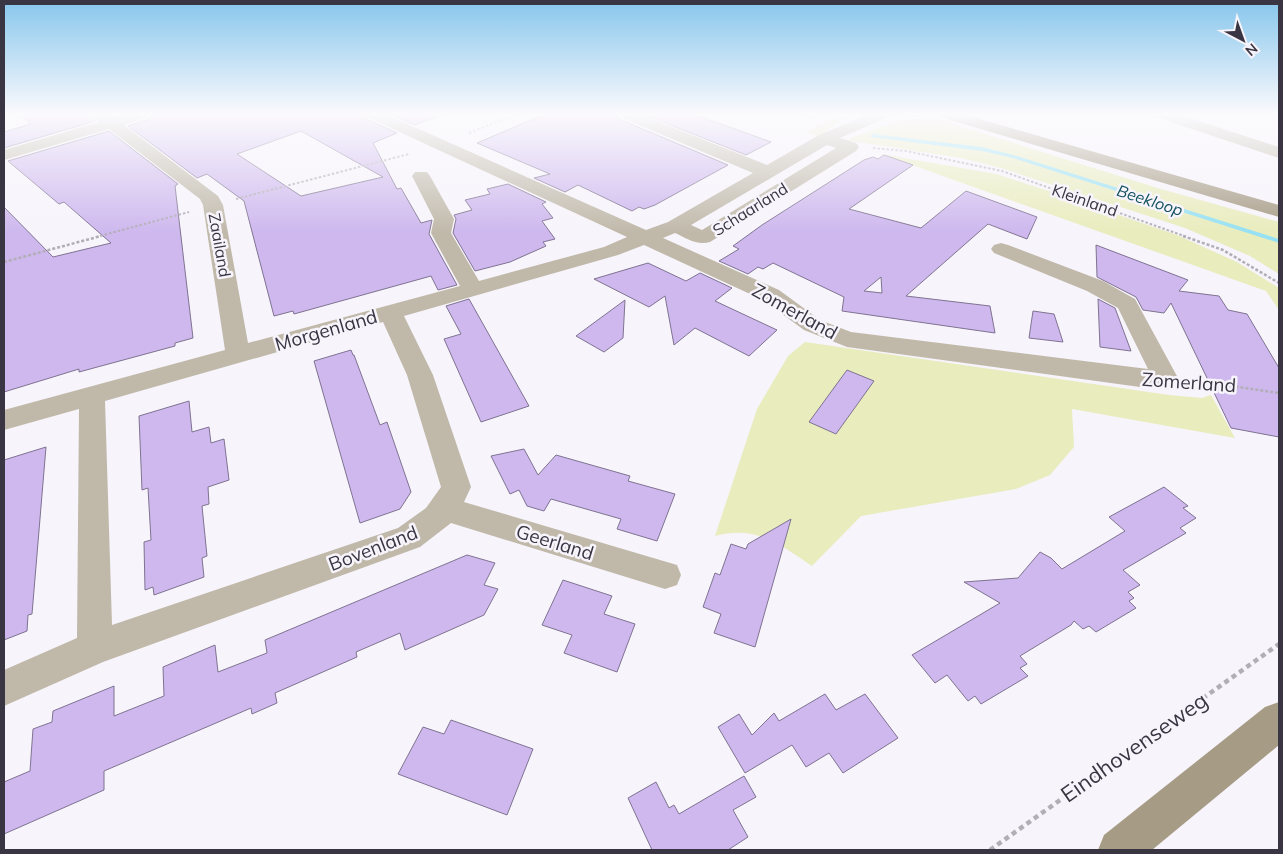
<svg xmlns="http://www.w3.org/2000/svg" width="1283" height="854" viewBox="0 0 1283 854" font-family="Mulish,sans-serif">
<rect width="100%" height="100%" fill="#f7f4fb"/>
<!-- green -->
<path fill="#e9ecbd" d="M844,114L839,123L818,136L806,132Z
M911,119H937L1161,189L1279,222V274L1250,256L1185,228L1001,168L961,158L846,140L892,123Z
M881,154L996,174L1055,193L1177,235L1237,262L1279,288V310L1266,291Z
M805,342L1169,395L1202,398L1211,395L1235,438L1072,409L1074,447L1050,475L1016,489L861,516L812,566C779,544 757,525 715,536L757,409L788,356Z"/>
<g fill="none" stroke-linecap="round" stroke-linejoin="round">
<!-- stream -->
<path fill="#96e1f3" fill-rule="evenodd" d="M803,114H809L814,117L809,118Z
M873,134L982,147L1017,156L1279,239V243L1013,158L982,151L871,137L870,136Z"/>
</g>
<!-- building -->
<path fill="#ceb8ee" stroke="#7f7391" fill-rule="evenodd" d="M19,114H89L95,121L4,148V132L31,124Z
M152,114H363L366,119L397,133L373,143L397,189L401,188L421,223L432,220L429,234L457,285L438,290L431,276L294,314L293,311L274,316L244,201L207,174L197,178L128,126L149,119ZM301,131L383,177L301,196L237,154Z
M389,114H442V115L415,125Z
M545,114H616L619,119L728,165L655,205L644,209L639,207L632,211L578,185L565,192L534,178L550,174L477,143Z
M643,114H693L771,142L746,155Z
M109,131L178,184L175,186L193,338L175,343V346L79,372V369L4,392V207L53,257L111,243L64,202L59,204L8,161Z
M884,155L913,165L849,209L921,228L966,191L1037,217L1027,239L988,224L906,296L990,306L995,333L842,311L844,297L773,263L763,269L758,267L748,274L719,261L739,249L733,246L762,225L864,160L873,157L878,159ZM881,277L882,293L864,291Z
M508,184L546,202L542,204L553,218L542,221L555,239L543,242L546,246L510,262L475,271L453,233L456,219L454,215L472,210L465,200L490,194L487,189Z
M1096,245L1188,280L1179,291L1219,296L1228,310L1247,314L1279,368V437L1231,428L1171,303L1164,313L1143,310L1136,297L1097,277Z
M648,263L686,281L700,273L732,288L715,301L777,330L749,356L695,328L674,345L665,296L649,307L594,279Z
M469,299L529,406L481,422L444,339L461,334L446,306Z
M1098,299L1115,308L1131,351L1100,347Z
M625,300L623,338L604,352L576,336Z
M1033,311L1054,314L1063,342L1029,338Z
M351,350L353,355H354L380,425L387,422L411,492L400,509L360,523L314,361Z
M847,370L874,381L836,434L809,422Z
M189,401L192,432L209,427L211,443L224,439L229,480L208,487L209,504L202,506L207,556L202,558L204,577L154,595L153,587L145,590L144,542L151,540L148,488L142,490L139,416Z
M46,447L32,614L28,615L27,631L4,640V460Z
M524,449L538,475L556,455L630,476L628,481L675,494L657,541L617,529L621,519L551,499L544,511L527,506L519,490L510,494L491,456Z
M1164,487L1188,506L1183,508L1196,518L1180,528L1186,533L1123,570L1140,585L1128,592L1134,598L1129,601L1136,608L1096,632L1089,626L1083,629L1074,621L1071,625L1020,656L1027,664L1020,668L1028,676L981,704L975,696L968,701L947,675L935,683L912,655L1000,603L964,582L1018,578L1040,552L1051,558L1062,569L1125,531L1109,517Z
M791,519L755,647L714,633L721,614L703,607L715,573L720,575L731,544L746,549L748,544Z
M467,555L495,563L484,585L498,589L484,615L405,650L400,633L356,652L357,657L275,693L277,703L252,714L251,708L104,771V790L4,834V782L30,771L33,729L52,722L53,711L114,686V716L164,696L163,667L215,645L218,672L267,653L265,640Z
M563,580L612,596L604,614L635,624L617,672L564,653L572,635L542,625Z
M825,694L836,710L865,694L898,738L843,773L829,753L806,767L792,745L745,773L718,727L739,714L752,735L774,713L779,721Z
M451,720L533,749L507,815L398,774L423,727L444,734Z
M744,776L756,797L733,810L748,837L728,850H652L628,798L656,782L669,808L674,805L679,814Z"/>
<g fill="none" stroke-linecap="round" stroke-linejoin="round">
<!-- path-far2 -->
<path stroke="#b2aeb7" stroke-width="2" stroke-dasharray="2.5 2" stroke-linecap="butt" d="M904,116H923
M469,133L517,114
M873,148L906,151L1002,171L1187,237
M236,199L409,154
M96,237L189,212"/>
<!-- path-far1 -->
<path stroke="#b2aeb7" stroke-width="2.5" stroke-dasharray="3 2" stroke-linecap="butt" d="M1183,236L1223,250L1279,283
M4,262L101,236
M1191,380L1279,393"/>
<!-- path -->
<path stroke="#b2aeb7" stroke-width="4.5" stroke-dasharray="5 4" stroke-linecap="butt" d="M990,850L1279,644"/>
<!-- minor -->
<path fill="#c0b9aa" fill-rule="evenodd" d="M91,114H109L114,117L126,114H150L148,117L124,125L218,196L223,205L248,343L460,286L431,233L434,219L412,176L415,172H427L430,176L454,219L451,233L479,281L604,247L627,237L367,117L365,114H385L646,230L668,222L753,173L620,117L618,114H639L767,165L819,135L869,114H890L888,117L840,138L856,143L859,147L856,151L710,242C697,246 686,238 675,233L663,238L779,290L820,320L851,332L1148,369L1118,308L1087,291L994,253L991,249L994,245L1001,243L1008,245L1103,281L1135,299L1178,378L1174,384L1165,387H1140L847,347L804,330L763,300L644,245L618,255L404,316L433,375L471,487L464,502L677,565L681,575L677,585L665,589L451,523L420,547L103,662L4,706V670L77,638L79,409L4,430V410L225,350L203,205L200,199L109,129L4,160V150L99,122ZM827,145L836,148L702,230L691,225ZM383,322L407,375L441,487L426,508L398,528L112,625L105,401Z
M1154,114H1177L1279,147V158L1156,117Z"/>
<!-- secondary -->
<path fill="#a69b85" fill-rule="evenodd" d="M938,114H962L1279,205V217L940,117Z
M1279,702V745L1152,850H1098L1104,835L1265,707Z"/>
</g>
<!-- sky -->
<linearGradient id="sky" x2="0" y2="1"><stop stop-color="#87c6ec"/><stop offset="0.49" stop-color="#fbfafd"/><stop offset="1" stop-color="#fbfafd" stop-opacity="0"/></linearGradient>
<rect width="1283" height="233" fill="url(#sky)"/>
<g text-anchor="middle" stroke-width="5" stroke-linejoin="round" paint-order="stroke">
<!-- far-street labels -->
<g font-size="16" fill="#3a3542" stroke="#f7f4fb">
<text transform="translate(1085 200) rotate(19)" y="6">Kleinland</text>
<text transform="translate(750 209) rotate(-32)" y="6">Schaarland</text>
<text transform="translate(220 245) rotate(80)" y="6">Zaailand</text>
</g>
<!-- far-water labels -->
<g font-size="16" font-style="italic" fill="#10505d" stroke="#f7f4fb">
<text transform="translate(1150 200) rotate(18)" y="6">Beekloop</text>
</g>
<!-- street labels -->
<g font-size="19" fill="#3a3542" stroke="#f7f4fb">
<text transform="translate(795 311) rotate(29)" y="7">Zomerland</text>
<text transform="translate(326 330) rotate(-16)" y="7">Morgenland</text>
<text transform="translate(1189 382) rotate(4)" y="7">Zomerland</text>
<text transform="translate(555 542) rotate(17)" y="7">Geerland</text>
<text transform="translate(373 548) rotate(-21)" y="7">Bovenland</text>
</g>
<!-- near-street labels -->
<g font-size="22" fill="#3a3542" stroke="#f7f4fb">
<text transform="translate(1134 747) rotate(-35)" y="8">Eindhovenseweg</text>
</g>
</g>
<!-- border -->
<rect width="1283" height="854" fill="none" stroke="#3a3542" stroke-width="10"/>
<!-- north arrow -->
<g transform="translate(1243 40) rotate(139)" stroke="#f7f4fb" stroke-width="4" paint-order="stroke">
<path d="M0-4L9 19L0 12L-9 19Z" fill="#3a3542"/>
<text y="-8" font-size="14" font-weight="bold" text-anchor="middle" fill="#3a3542">N</text>
</g>
</svg>
